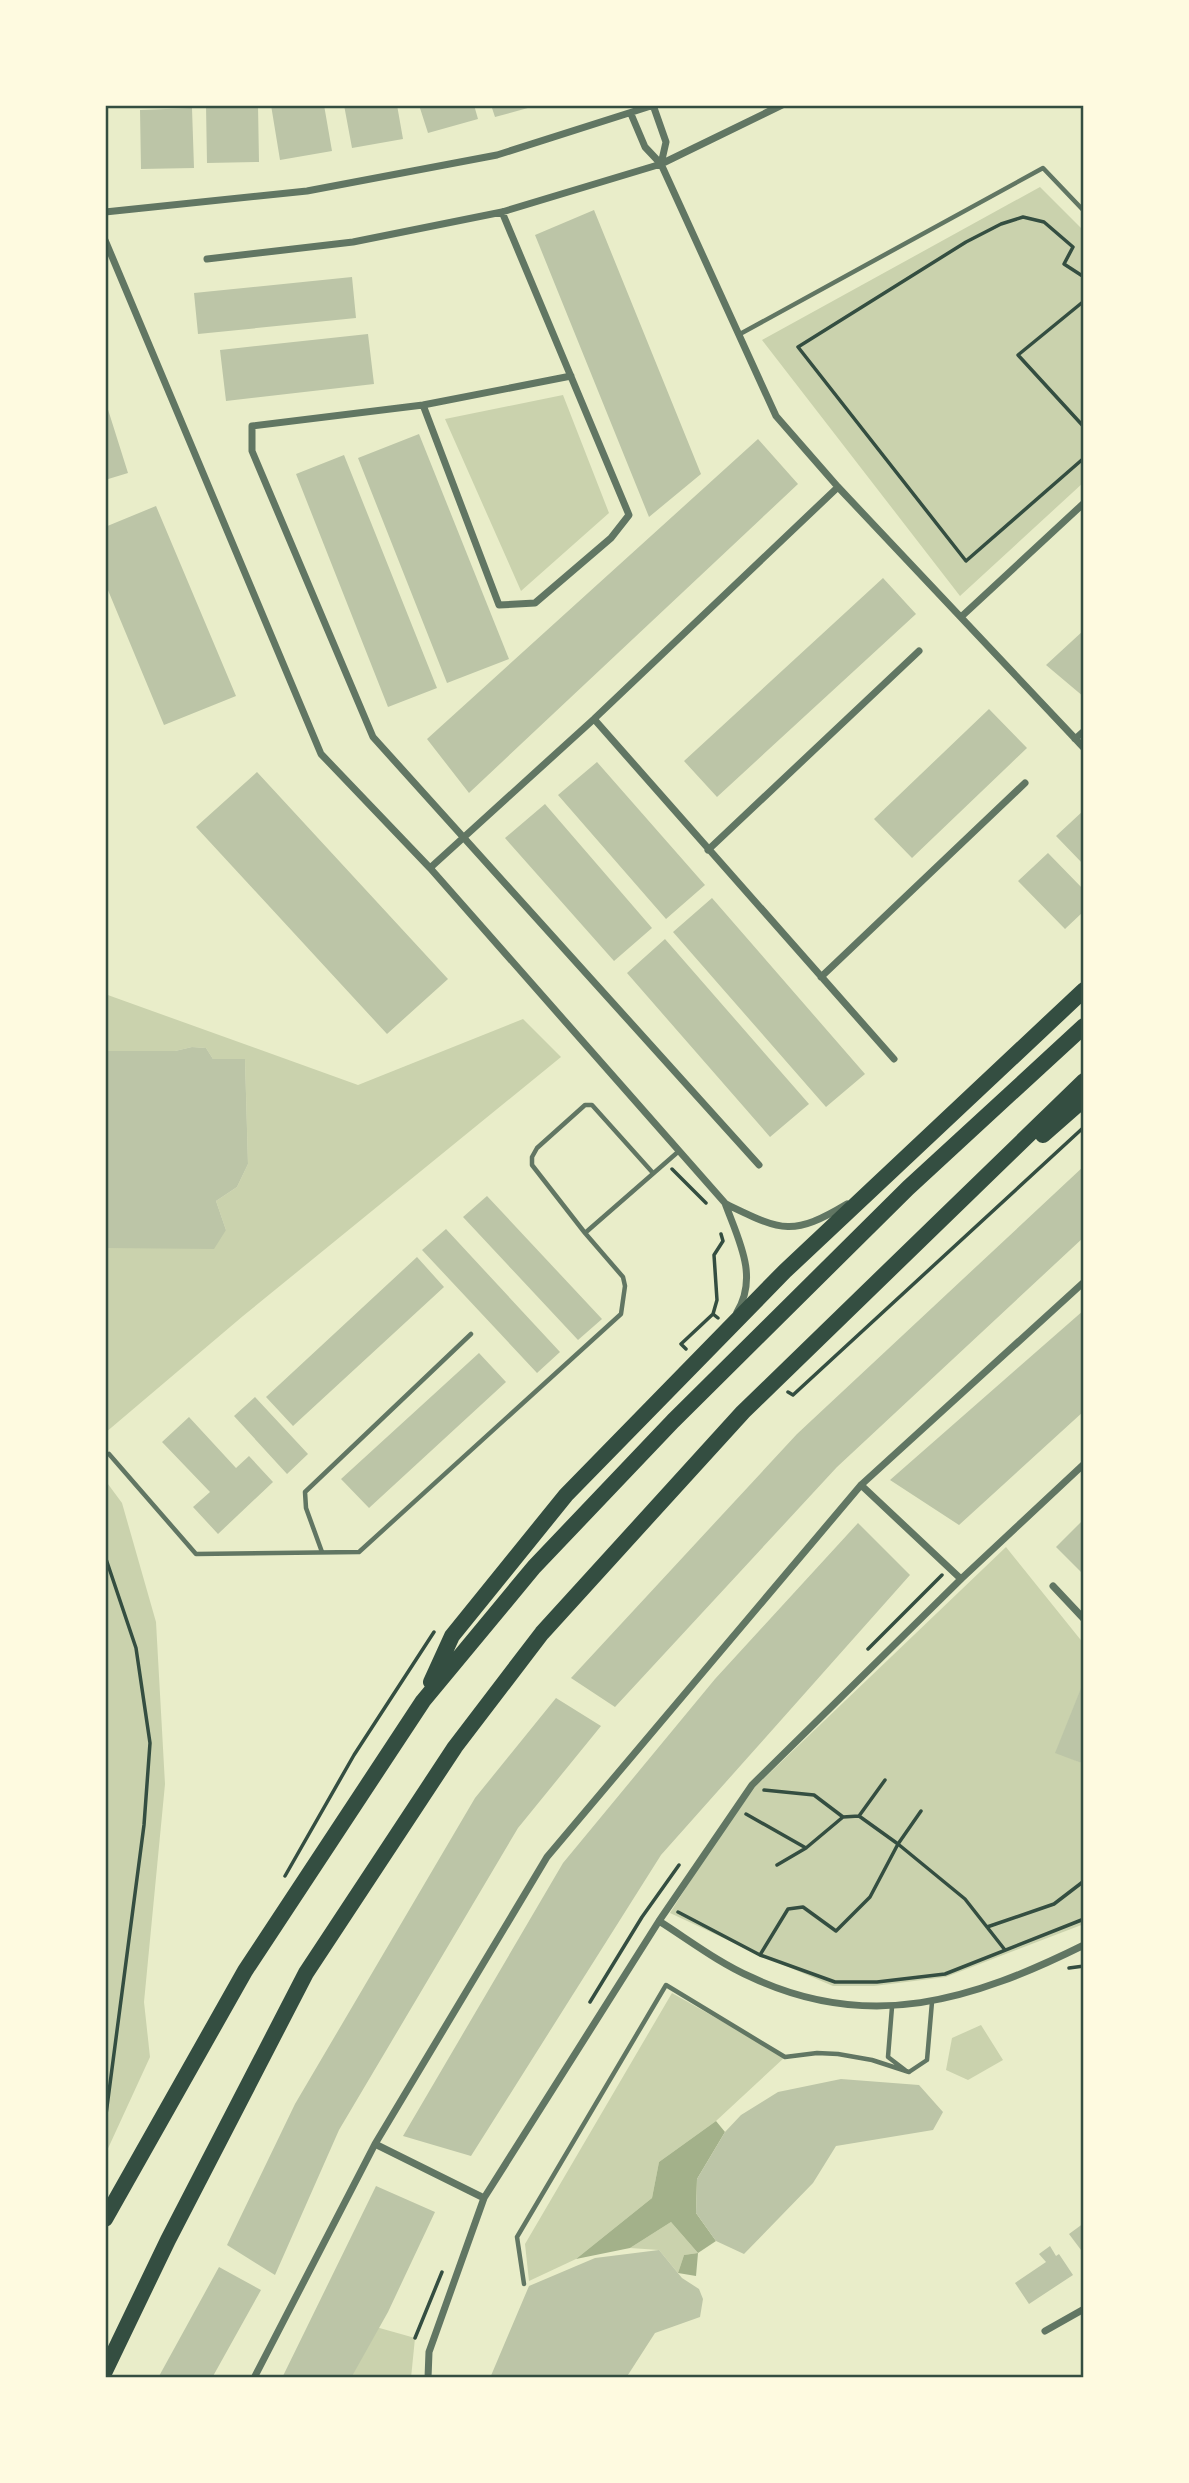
<svg xmlns="http://www.w3.org/2000/svg" width="1189" height="2483" viewBox="0 0 1189 2483" font-family="'DM Sans',sans-serif">
<rect width="100%" height="100%" fill="#e9edc9"/>
<!-- green -->
<path fill="#cad2ad" d="M1040,187L1084,231V482L960,596L762,340Z
M563,395L609,513L521,591L445,419Z
M105,994L358,1085L523,1019L561,1057L243,1316L105,1433V1248L226,1230L216,1201L237,1187L248,1164L245,1059H213L206,1048L192,1047L175,1051H105Z
M105,1480L122,1503L156,1622L165,1784L144,2002L150,2057L105,2155Z
M1006,1547L1084,1644V1686L1081,1689L1056,1752L1084,1764V1924L946,1977L874,1986H833L760,1955L670,1913L706,1856L755,1787Z
M672,1993L785,2057L716,2121L659,2162L652,2198L576,2259L529,2281L525,2244Z
M981,2025L1003,2060L968,2080L946,2070L952,2038Z
M671,2222L698,2253L684,2255L678,2273L659,2250L630,2248Z
M376,2327L415,2338L411,2378H350Z"/>
<!-- water -->
<path fill="#a3b18a" d="M716,2121L725,2132L697,2179L696,2213L716,2241L698,2253L696,2276L678,2273L684,2255L698,2253L671,2222L630,2248L576,2259L652,2198L659,2162Z"/>
<!-- building -->
<path fill="#bcc5a7" d="M206,105H258L259,162L207,163Z
M271,105H324L332,151L280,160Z
M344,105H397L403,139L352,148Z
M419,105H474L478,119L428,133Z
M491,105H534L535,106L495,117Z
M192,108L194,168L141,169L140,110Z
M594,210L701,474L649,517L535,235Z
M352,277L356,318L198,334L194,293Z
M368,334L374,384L226,401L220,350Z
M105,400L128,473L105,480Z
M419,434L509,659L447,683L358,458Z
M758,439L798,484L469,793L427,739Z
M344,455L437,688L388,707L296,474Z
M156,506L236,696L164,725L105,583V527Z
M883,578L916,614L717,797L684,761Z
M1084,630V697L1046,665Z
M989,709L1027,748L912,858L874,819Z
M597,762L705,885L666,919L558,795Z
M257,772L448,979L387,1034L196,827Z
M545,804L652,928L614,961L505,838Z
M1084,810V865L1056,836Z
M1048,853L1084,890V911L1065,929L1018,881Z
M712,898L865,1074L826,1107L673,932Z
M665,939L809,1104L770,1137L627,973Z
M192,1047L206,1048L213,1059H245L248,1164L237,1187L216,1201L226,1230L214,1249L105,1248V1051H175Z
M1084,1166V1237L837,1467L615,1707L571,1678L797,1434Z
M487,1196L602,1319L578,1340L463,1217Z
M446,1229L560,1352L537,1373L422,1250Z
M417,1257L444,1287L293,1426L266,1397Z
M1084,1310V1411L959,1525L890,1480Z
M479,1353L506,1382L369,1508L341,1479Z
M255,1397L308,1454L287,1474L234,1416Z
M189,1417L236,1468L249,1456L273,1482L218,1534L193,1507L210,1492L162,1442Z
M1084,1519V1575L1056,1547Z
M858,1523L910,1575L661,1855L471,2156L403,2136L563,1863L715,1679Z
M1081,1688L1084,1690V1764L1055,1753Z
M556,1698L601,1726L518,1828L339,2130L275,2275L227,2245L295,2104L475,1798Z
M841,2079L919,2085L943,2112L933,2130L836,2146L813,2183L744,2254L716,2241L696,2213L697,2179L725,2132L741,2115L778,2092Z
M376,2186L435,2212L388,2312L351,2378H282Z
M1084,2223V2254L1069,2234Z
M1050,2246L1056,2256L1059,2254L1073,2275L1029,2304L1015,2283L1046,2262L1039,2254Z
M659,2250L682,2278L699,2289L703,2299L700,2317L655,2333L626,2378H490L529,2286L595,2258Z
M219,2267L261,2290L212,2378H158Z"/>
<g fill="none" stroke-linecap="round" stroke-linejoin="round">
<!-- path -->
<path stroke="#344e41" stroke-width="3.5" d="M1084,277L1064,264L1073,247L1044,222L1023,217L1001,224L966,242L798,347L966,561L1084,458
M1084,301L1018,355L1084,427
M672,1169L706,1203
M718,1318L713,1314L717,1300L714,1255L723,1241L721,1234
M686,1349L681,1344L713,1314
M788,1392L793,1395L1084,1127
M105,1556L136,1648L150,1743L144,1825L105,2122
M868,1649L942,1575
M764,1790L814,1795L843,1817L859,1816L898,1844L921,1811
M746,1814L806,1848L843,1817
M859,1816L885,1780
M777,1865L806,1848
M285,1876L354,1755L434,1632
M678,1912L760,1955
M987,1927L1054,1904L1084,1881
M1005,1950L965,1899L898,1844L870,1897L836,1931L803,1907L788,1909L760,1955L835,1982H877L945,1974L1084,1919
M1069,1968L1084,1966
M590,2002L642,1917L679,1865
M415,2338L442,2272"/>
<!-- service -->
<path stroke="#617663" stroke-width="4.5" d="M740,334L1043,168L1084,211
M585,1233L679,1151
M109,1454L196,1554L359,1552L621,1314L625,1286L623,1277L585,1233L532,1165V1157L537,1148L585,1105H592L653,1173
M322,1552L306,1508L305,1492L471,1334
M892,2007L888,2057L905,2070
M909,2072L927,2060L932,2002
M524,2284L517,2237L666,1985L785,2057L817,2053L838,2054L872,2060L909,2072"/>
<!-- minor -->
<path stroke="#617663" stroke-width="7" d="M653,105L666,142L661,164
M631,114L645,147L661,164L776,416L838,487L1084,748
M105,212L307,191L497,155L654,105
M105,240L321,754L430,868L725,1203C738,1239 759,1276 737,1312
M207,259L353,242L502,212L661,164L782,105
M571,376L423,405L252,426V451L373,737L759,1165
M423,405L499,605L535,603L611,538L629,515L502,212
M961,617L1084,503
M594,719L894,1059
M1075,739L1084,731
M708,850L919,651
M430,868L594,719L838,487
M821,977L1025,783
M726,1204C782,1231 792,1237 847,1204
M861,1485L961,1579
M1053,1586L1084,1619
M659,1921C689,1940 719,1963 751,1977C870,2033 973,2000 1084,1945
M375,2144L484,2198
M1045,2331L1084,2309
M254,2378L375,2144L547,1857L861,1485L1084,1282
M428,2378L429,2352L484,2198L659,1921L752,1785L961,1579L1084,1464"/>
<!-- motorway -->
<path stroke="#344e41" stroke-width="16" d="M1043,1135L1084,1099
M431,1682L452,1636L566,1495L785,1271L1084,990
M105,2219L245,1971L423,1701L534,1567L673,1421L908,1188L1084,1026
M105,2371L168,2240L306,1973L455,1747L542,1633L743,1412L1084,1081"/>
</g>
<!-- border -->
<rect width="1189" height="2483" fill="none" stroke="#fefae0" stroke-width="214"/>
<rect x="107" y="107" width="975" height="2269" fill="none" stroke="#344e41" stroke-width="2.5"/>
</svg>
